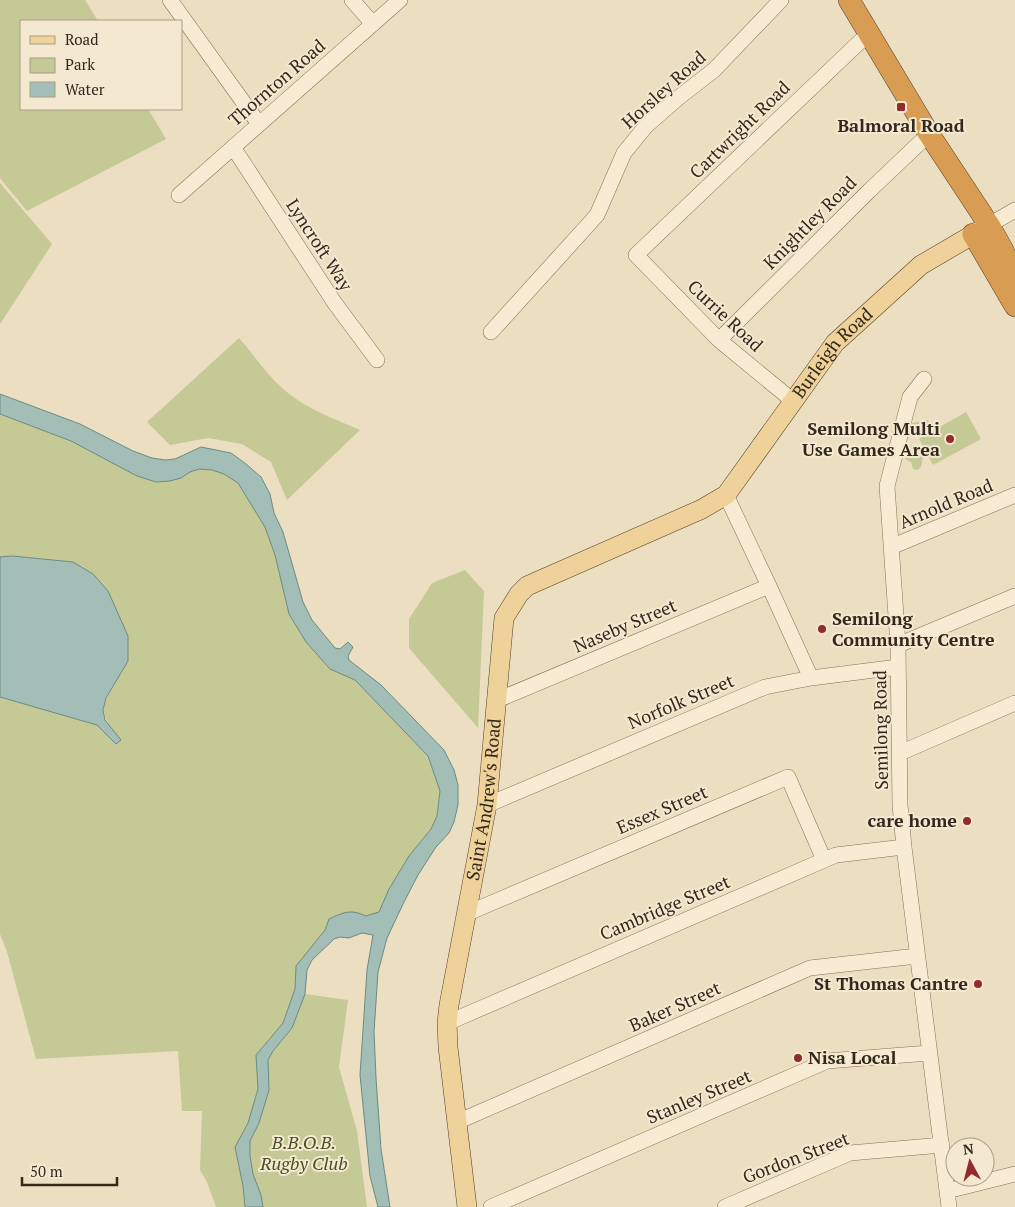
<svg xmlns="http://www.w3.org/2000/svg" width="1015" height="1207" viewBox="0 0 1015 1207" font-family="'PT Serif',serif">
<rect width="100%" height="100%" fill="#ecdec0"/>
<!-- green -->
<path fill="#c4c995" d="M0,0H85L98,21H21V109H148L166,139L27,211L0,178Z
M0,183L52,244L0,324Z
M239,338C255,356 269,378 288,393C309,410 335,419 360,430L287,500L271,462L242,444L208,438L170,445L147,422Z
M966,412L981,439L933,465L919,439Z
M0,414L71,441L137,476L170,481L181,478L190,472L199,469L212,470L224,474L238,483L265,527L275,555L289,614L306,642L330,669L355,680L428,756L440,791L437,816L431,829L409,856L389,889L379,912L325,930L296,966L295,989L283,1023L256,1055L258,1089L248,1123L235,1147L243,1186L245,1207H216L207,1182L200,1170L202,1111H182L178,1051L36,1059L7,952L0,934V697L97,725L121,740C105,720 97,712 112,688L73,562L12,556L0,557Z
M928,420L931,426L902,441L906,424Z
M910,446L919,448L923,457L921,467L917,470L913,469L911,462L905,459L907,449Z
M465,570L484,591L478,728L409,648V619L432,583Z
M305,994L348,1000L339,1067L357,1131L367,1207H263L261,1195L253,1174L250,1156V1141L259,1123L268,1072V1060L273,1051L292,1028Z"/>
<!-- water -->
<path fill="#a3beb6" stroke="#6b8b83" d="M0,394L80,424L133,451L152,458L165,460L175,459L201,447L231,453L246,464L261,477L270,494L274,513L283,532L303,602L312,620L335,648L340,649L348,642L353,647L348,656L349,660L381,685L444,750L454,770L458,785V805L454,822L449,833L436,847L418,875L404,902L387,938L378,972L374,1032L376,1078L381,1149L390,1207H378L370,1176L360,1075L367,970L373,935L362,933L349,938L340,937L334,939L312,960L307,970L305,994L292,1028L273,1051L268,1060L269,1090L259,1123L250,1141V1156L253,1174L261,1195L263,1207H245L243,1186L235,1147L248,1123L258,1089L256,1055L283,1023L295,989L296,966L325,930L329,919C344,912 351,909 366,916L379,912L389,889L409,856L431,829L437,816L440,791L428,756L355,680L330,669L306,642L289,614L275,555L265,527L238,483L224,474L212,470L199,469L190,472L181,478L170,481L156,482L137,476L71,441L0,414Z
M12,556L73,562L93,574L108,591L128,636V661L106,698L103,710L105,720L121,740L116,744L97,725L0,697V557Z"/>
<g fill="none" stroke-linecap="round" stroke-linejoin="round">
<!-- minor casing -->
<g stroke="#846f59" stroke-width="16">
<path id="minor" d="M170,0L259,124
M352,0L373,24
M233,147L334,302L377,360
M179,195L400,0
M989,225L1015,210
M491,332L597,215L624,153L646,126L678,98L714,70L781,0
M719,340L869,191L929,134
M924,379L910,397L887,486L898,645L900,805L904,847L949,1207
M792,400L719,340L636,255L869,33
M726,495L769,586L811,678
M891,547L1015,495
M898,645L1015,596
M495,701L769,586
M900,753L1015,703
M487,805L765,687L811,678L898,667
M468,913L788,777L824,860
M447,1023L836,855L904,847
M457,1122L810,968L917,956
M947,1191L1015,1174
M491,1207L827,1061L929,1053
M725,1207L850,1153L942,1145"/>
</g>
<!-- major casing -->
<g stroke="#523e2d" stroke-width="20">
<g id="major">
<path id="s1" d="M467,1207L448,1047L447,1023L449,1005L487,805L504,618L519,594L527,586L702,509L726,495L835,343L921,265L986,227"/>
</g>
</g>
<!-- highway casing -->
<g stroke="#523e2d" stroke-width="22">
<path id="highway" d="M849,0L929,134L989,225L1003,250L1015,280
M973,234L1015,306"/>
</g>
<!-- minor -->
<use href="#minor" stroke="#f7ecd3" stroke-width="15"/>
<!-- major -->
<use href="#major" stroke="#eed299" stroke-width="19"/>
<!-- highway -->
<use href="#highway" stroke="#d99c53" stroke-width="21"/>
</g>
<!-- markers -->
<g fill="#912b2e" stroke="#f4e9d0" stroke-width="2">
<rect x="896" y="102" width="10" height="10" rx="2.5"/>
<circle cx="950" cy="439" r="5"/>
<circle cx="822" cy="629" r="5"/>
<circle cx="967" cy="821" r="5"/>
<circle cx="978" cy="984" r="5"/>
<circle cx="798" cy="1058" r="5"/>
</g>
<g text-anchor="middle" stroke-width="4" stroke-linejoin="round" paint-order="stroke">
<!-- street labels -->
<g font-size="18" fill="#34281d" stroke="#f4e9d0">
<text transform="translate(277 83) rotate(-41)" y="6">Thornton Road</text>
<text transform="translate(664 90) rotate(-42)" y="6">Horsley Road</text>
<text transform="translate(740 130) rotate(-44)" y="6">Cartwright Road</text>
<text transform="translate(810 223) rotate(-45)" y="6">Knightley Road</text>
<text transform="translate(319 245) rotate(57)" y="6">Lyncroft Way</text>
<text transform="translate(725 316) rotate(43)" y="6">Currie Road</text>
<text dy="6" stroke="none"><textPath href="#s1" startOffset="1031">Burleigh Road</textPath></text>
<text transform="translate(946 504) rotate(-23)" y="6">Arnold Road</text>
<text transform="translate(625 626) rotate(-23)" y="6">Naseby Street</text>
<text transform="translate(681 702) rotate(-23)" y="6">Norfolk Street</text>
<text transform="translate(881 730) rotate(-91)" y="6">Semilong Road</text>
<text dy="6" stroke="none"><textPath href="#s1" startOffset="412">Saint Andrew's Road</textPath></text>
<text transform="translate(662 810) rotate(-23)" y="6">Essex Street</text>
<text transform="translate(665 908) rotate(-23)" y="6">Cambridge Street</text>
<text transform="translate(675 1007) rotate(-24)" y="6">Baker Street</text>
<text transform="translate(699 1097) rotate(-23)" y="6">Stanley Street</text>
<text transform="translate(796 1158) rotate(-21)" y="6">Gordon Street</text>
</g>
<!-- poi labels -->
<g font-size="18" font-weight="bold" fill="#34281d" stroke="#f4e9d0" text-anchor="end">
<text x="901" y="132" text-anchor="middle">Balmoral Road</text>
<text x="940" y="435">Semilong Multi<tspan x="940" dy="21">Use Games Area</tspan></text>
<text x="832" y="625" text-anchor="start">Semilong<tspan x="832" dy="21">Community Centre</tspan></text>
<text x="957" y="827">care home</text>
<text x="968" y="990">St Thomas Cantre</text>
<text x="808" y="1064" text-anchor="start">Nisa Local</text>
</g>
<!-- park labels -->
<g font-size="18" font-style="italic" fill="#465024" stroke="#f4e9d0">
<text x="304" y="1149">B.B.O.B.<tspan x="304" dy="21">Rugby Club</tspan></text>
</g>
</g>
<!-- legend -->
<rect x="20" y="20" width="162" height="90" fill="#f4e9d0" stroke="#a79c88"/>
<rect x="30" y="36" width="25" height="8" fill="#eed299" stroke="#a79c88"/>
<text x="65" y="45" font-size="15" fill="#34281d">Road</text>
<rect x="30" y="58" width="25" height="15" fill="#c4c995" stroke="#a79c88"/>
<text x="65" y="70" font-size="15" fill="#34281d">Park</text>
<rect x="30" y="82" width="25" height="15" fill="#a3beb6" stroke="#a79c88"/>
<text x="65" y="95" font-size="15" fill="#34281d">Water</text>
<!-- north arrow -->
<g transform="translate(970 1162) rotate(353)"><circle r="24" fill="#f4e9d0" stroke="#a79c88"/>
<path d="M0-4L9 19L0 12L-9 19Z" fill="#912b2e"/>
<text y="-8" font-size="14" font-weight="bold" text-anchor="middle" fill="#34281d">N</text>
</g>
<!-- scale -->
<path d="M22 1177v8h95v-8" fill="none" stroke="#34281d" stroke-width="2.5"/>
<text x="30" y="1177" font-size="15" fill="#34281d" stroke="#f4e9d0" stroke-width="4" paint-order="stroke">50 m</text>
</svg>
